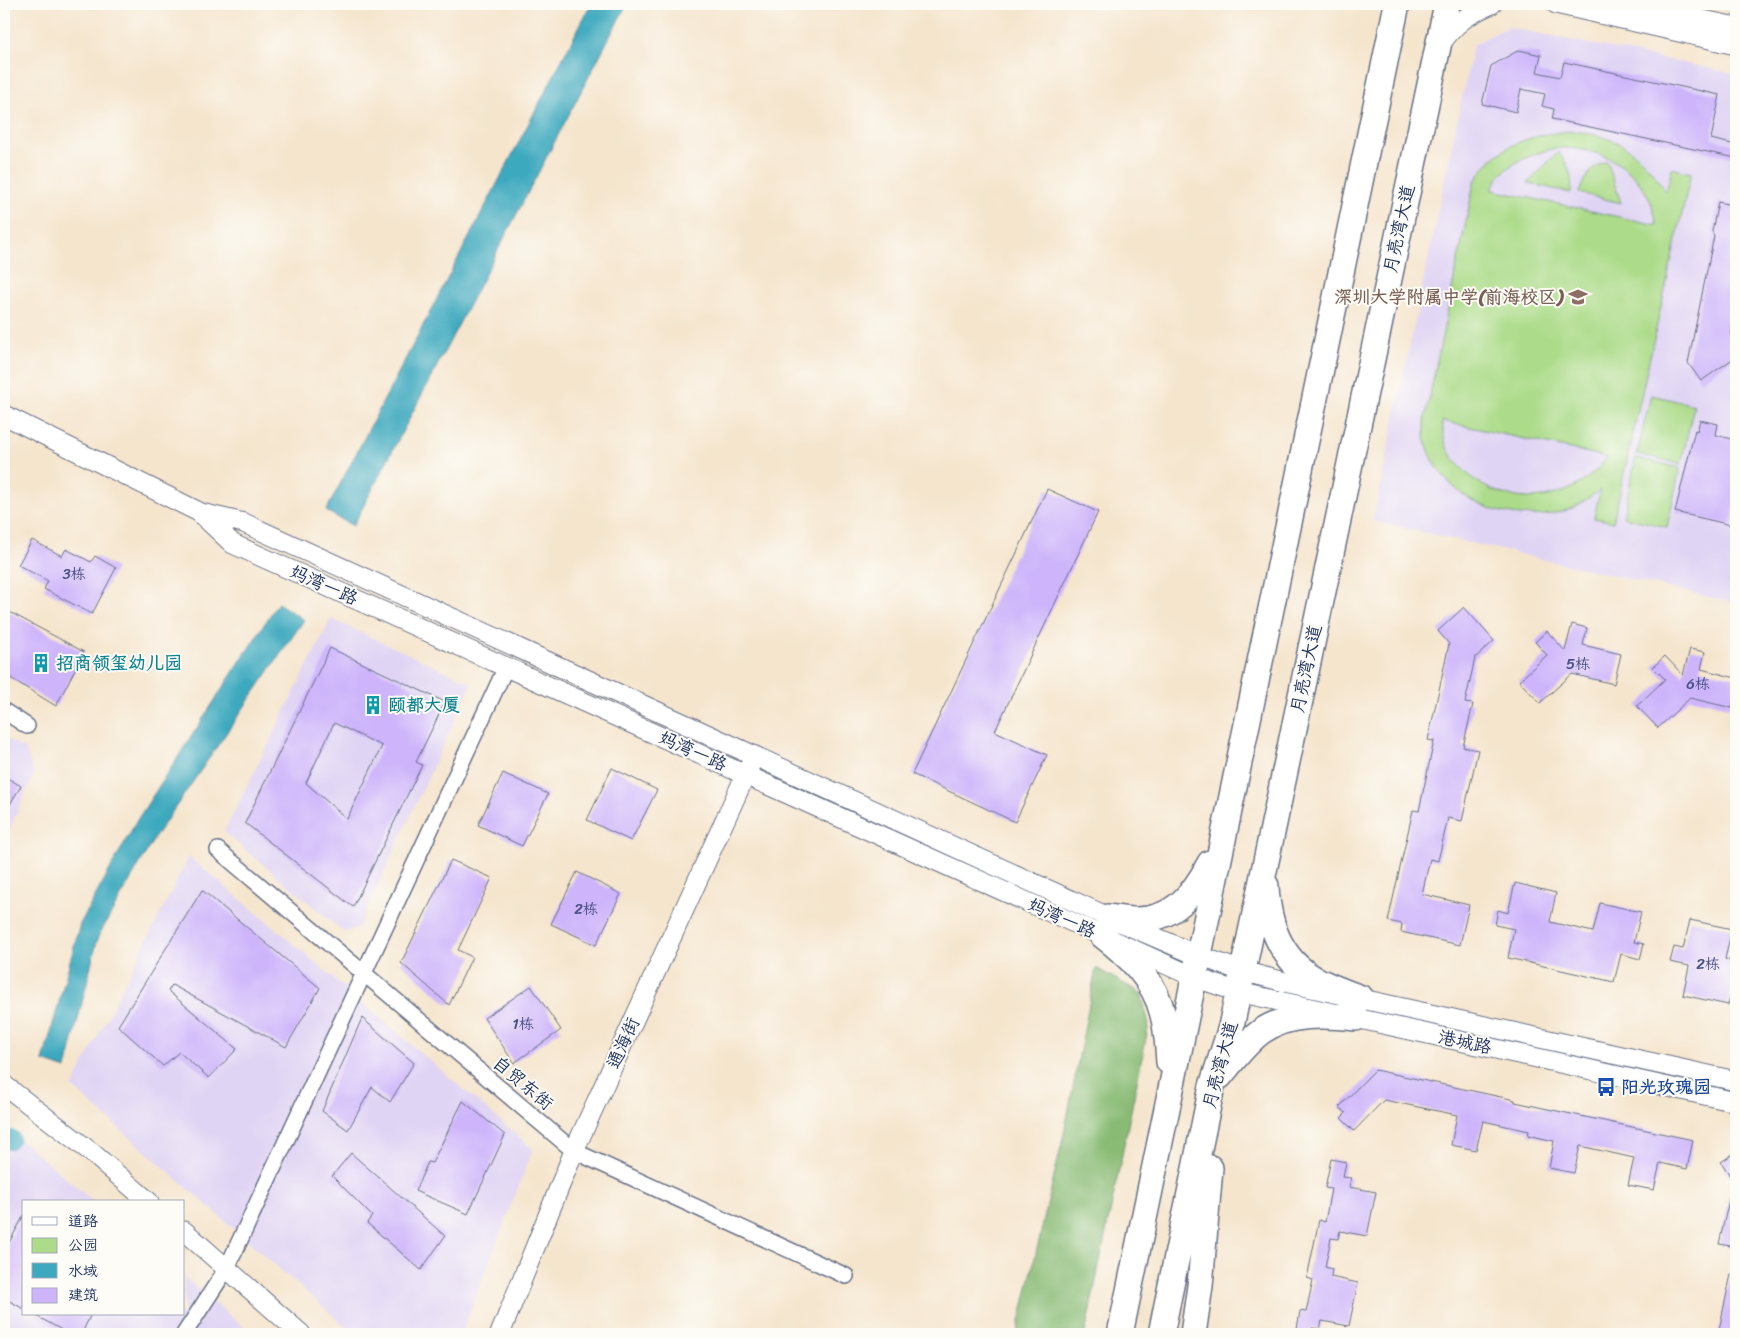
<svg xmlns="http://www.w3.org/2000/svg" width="1740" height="1338" viewBox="0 0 1740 1338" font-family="Sriracha,'LXGW WenKai TC',sans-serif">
<rect width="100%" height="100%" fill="#fdfcf7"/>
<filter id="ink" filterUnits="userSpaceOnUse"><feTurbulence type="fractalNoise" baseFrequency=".02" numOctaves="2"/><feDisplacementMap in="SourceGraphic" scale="10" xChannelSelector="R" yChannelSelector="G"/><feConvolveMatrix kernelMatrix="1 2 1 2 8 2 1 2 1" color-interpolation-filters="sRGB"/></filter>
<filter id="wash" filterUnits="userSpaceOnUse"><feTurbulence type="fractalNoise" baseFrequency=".0096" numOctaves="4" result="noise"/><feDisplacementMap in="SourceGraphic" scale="20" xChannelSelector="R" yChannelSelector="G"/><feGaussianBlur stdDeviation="1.12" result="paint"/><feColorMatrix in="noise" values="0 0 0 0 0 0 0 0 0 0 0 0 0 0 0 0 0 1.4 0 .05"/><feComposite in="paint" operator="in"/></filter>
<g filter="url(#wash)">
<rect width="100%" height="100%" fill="#f5e5cd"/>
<!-- built -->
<path fill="#e0d4f4" d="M1507,27L1736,74V603L1373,521L1473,45Z
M331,619L472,683L358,928L344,932L224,832Z
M4,737L26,750L34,774L4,842Z
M189,857L269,923L533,1149L461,1334H354L72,1087Z
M4,1126L94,1202H24V1314H184V1277L252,1334H4Z"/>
<!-- green -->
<path fill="#acdb89" stroke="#648574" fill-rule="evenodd" d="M1574,131C1620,137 1642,152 1666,192L1672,168L1691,173L1613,522L1594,518L1600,490C1588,498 1578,507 1564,511C1508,527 1442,500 1426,442C1424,435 1425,426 1425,419L1474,183C1496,144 1531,134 1574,131ZM1556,148C1606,146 1649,173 1657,225L1492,190C1501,164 1532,154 1556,148ZM1442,422V421L1607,457C1576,503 1511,512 1469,475C1460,467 1450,456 1446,445C1443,437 1443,429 1442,422Z
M1558,152C1569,164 1573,177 1571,193L1528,183Z
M1607,161L1621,203L1579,193C1584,178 1591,167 1607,161Z
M1651,395L1694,405L1681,464L1637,454Z
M1636,458L1680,468L1667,527L1623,517Z"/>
<!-- forest -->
<path fill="#89bb75" stroke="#52756a" d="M1096,968L1141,993L1149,1024L1085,1334H1017L1064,1134Z"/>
<!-- water -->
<path fill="#3ea9be" stroke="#2c6c8e" d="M591,4H627L353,526L326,511Z
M278,603L304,620L155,837L98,937L66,1069L43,1061L80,924L137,820Z"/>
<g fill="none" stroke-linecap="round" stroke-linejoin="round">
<!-- canal -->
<path stroke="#3ea9be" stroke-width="16" d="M9,1142L12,1138"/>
</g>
<g id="blocks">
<!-- building -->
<path fill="#ceb5fb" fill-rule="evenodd" d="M1519,50L1541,55L1537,72L1560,77L1564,62L1720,95L1711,139L1736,145V158L1552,119L1554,109L1542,106L1545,94L1521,89L1516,112L1482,104L1491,66Z
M1718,202L1736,206V309L1731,335L1736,336V347L1734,358L1701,381L1688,363L1714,236L1712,231Z
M1700,420L1718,424L1716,435L1736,440V501L1731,525L1675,512L1695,430L1697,431Z
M1047,489L1098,512L995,731L1047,755L1015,822L912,774Z
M32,540L62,556L66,549L91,562L95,556L116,568L92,614L44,589L48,581L18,565Z
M1464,607L1494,641L1475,658L1465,703L1473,704L1463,747L1478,750L1462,821L1448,818L1438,861L1430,859L1422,894L1469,905L1460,945L1401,932L1402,924L1388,921L1413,810L1419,811L1434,741L1428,740L1449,644L1438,631Z
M4,609L84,652L56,706L4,674Z
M1572,624L1587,628L1583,645L1621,654L1614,684L1572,674L1540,703L1519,681L1547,655L1535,642L1547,631L1565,651Z
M330,648L445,702L416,762L422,765L353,907L245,823ZM334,723L382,746L347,819L306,783Z
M1690,649L1705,652L1701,669L1736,678V689L1732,708L1690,698L1658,728L1637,706L1665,679L1653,667L1665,656L1683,675Z
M612,768L657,790L631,841L587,820Z
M503,773L548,794L522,846L478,825Z
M4,776L21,786L4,814Z
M451,860L492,878L458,950L472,957L449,1005L401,963Z
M577,872L621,894L596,945L551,924Z
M1515,883L1556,893L1550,922L1593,932L1600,903L1641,912L1634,942L1644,944L1640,959L1621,954L1614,982L1508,958L1514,929L1495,925L1498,910L1508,913Z
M202,890L320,988L286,1047L172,985L168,991L237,1049L209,1078L179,1052L163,1066L118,1026Z
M1690,920L1732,929L1725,959L1736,962V971L1728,1005L1683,995L1689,966L1670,962L1674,947L1683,949Z
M531,986L561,1030L514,1063L484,1018Z
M362,1018L414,1063L390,1102L372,1087L348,1130L322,1111Z
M1375,1070L1515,1100V1102L1693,1140L1687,1169L1660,1163L1654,1190L1628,1185L1634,1158L1580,1146L1574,1173L1549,1168L1554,1141L1528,1135L1529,1131L1483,1121L1476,1150L1451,1145L1457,1115L1384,1100L1354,1131L1341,1118L1346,1113L1339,1107Z
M463,1101L505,1135L468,1214L415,1191L428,1162L432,1163Z
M1736,1152V1185L1721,1162Z
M351,1153L445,1236L421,1270L367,1223L372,1216L332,1176Z
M1331,1159L1346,1162L1343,1177L1351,1178L1349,1187L1376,1192L1367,1236L1340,1231L1338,1239L1331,1238L1325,1267L1332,1269L1331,1277L1358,1283L1349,1326L1322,1321L1320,1329L1312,1328L1311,1334H1296L1300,1311L1306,1312L1313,1280L1307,1278L1319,1220L1325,1222L1331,1189L1325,1188Z
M1731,1191H1736V1247L1719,1244Z
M24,1215V1309L4,1298V1252Z
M1731,1274L1736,1275V1334H1718Z
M33,1314H91L83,1331L75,1334H69Z"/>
</g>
</g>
<g filter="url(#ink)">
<use href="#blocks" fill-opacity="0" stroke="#676f85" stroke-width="1"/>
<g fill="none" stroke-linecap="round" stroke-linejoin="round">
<!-- minor casing -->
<g stroke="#676f85" stroke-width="18">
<path id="minor" d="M4,711L27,726
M218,850L574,1151L846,1276
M184,1334L227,1268L506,667"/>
</g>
<!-- tertiary casing -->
<g stroke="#676f85" stroke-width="21">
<path id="tertiary" d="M1556,4L1736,45
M1629,4L1736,27
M1440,45C1455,23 1468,14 1492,4
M4,415L201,513L244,523L1097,912L1199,956L1242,971L1289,983L1736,1081
M201,514L233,544L1194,977L1238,992L1736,1102
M4,1085L91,1152L149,1202
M184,1231L301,1334
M500,1334L574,1151L751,763"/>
</g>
<!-- primary casing -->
<g stroke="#676f85" stroke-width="28">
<path id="primary" d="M1266,886C1268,926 1282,964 1321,982C1334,988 1347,993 1361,998
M1107,917C1116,918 1125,920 1134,920C1173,921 1194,894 1210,863
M1102,935C1129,956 1155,980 1163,1015C1167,1030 1168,1046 1169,1062
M1220,1076C1233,1061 1245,1043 1262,1031C1289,1013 1325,1015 1356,1018
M1120,1334L1397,4
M1161,1334L1212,1086L1231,1027L1447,4
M1193,1334L1200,1286L1210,1168"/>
</g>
<!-- minor -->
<use href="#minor" stroke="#fff" stroke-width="15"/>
<!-- tertiary -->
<use href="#tertiary" stroke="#fff" stroke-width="19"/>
<!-- primary -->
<use href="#primary" stroke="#fff" stroke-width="25"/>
</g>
</g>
<!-- icons -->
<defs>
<g id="school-bare" transform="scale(1.5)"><path d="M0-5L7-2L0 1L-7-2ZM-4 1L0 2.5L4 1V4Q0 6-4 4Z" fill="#8d6e63" stroke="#fdfcf7" stroke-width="2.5" paint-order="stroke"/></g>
<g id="building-bare" transform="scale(1.5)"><path d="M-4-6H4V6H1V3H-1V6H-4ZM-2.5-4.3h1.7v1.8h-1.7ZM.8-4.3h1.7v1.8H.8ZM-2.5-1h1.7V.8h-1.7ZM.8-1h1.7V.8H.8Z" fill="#0f9aa8" stroke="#fdfcf7" stroke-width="2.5" paint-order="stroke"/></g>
<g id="bus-bare" transform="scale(1.5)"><path d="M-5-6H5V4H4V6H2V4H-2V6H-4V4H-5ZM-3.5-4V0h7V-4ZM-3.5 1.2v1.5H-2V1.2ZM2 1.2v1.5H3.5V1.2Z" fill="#1a4fb4" stroke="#fdfcf7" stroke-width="2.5" paint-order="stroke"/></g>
</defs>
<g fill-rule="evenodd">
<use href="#school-bare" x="1578" y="297"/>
<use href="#building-bare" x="41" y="663"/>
<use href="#building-bare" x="373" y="705"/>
<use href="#bus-bare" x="1606" y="1087"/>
</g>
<g text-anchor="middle" stroke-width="4" stroke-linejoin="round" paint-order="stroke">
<!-- number labels -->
<g font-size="15" fill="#485085">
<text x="74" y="579">3栋</text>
<text x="1578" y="669">5栋</text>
<text x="1698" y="689">6栋</text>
<text x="586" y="914">2栋</text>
<text x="1708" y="969">2栋</text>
<text x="523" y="1029">1栋</text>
</g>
<!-- street labels -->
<g font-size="18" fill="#1b2f5e" stroke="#fdfcf7">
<text transform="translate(1399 229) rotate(-78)" y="6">月亮湾大道</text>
<text transform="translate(324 585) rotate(24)" y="6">妈湾一路</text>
<text transform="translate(1306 669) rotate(-78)" y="6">月亮湾大道</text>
<text transform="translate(693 751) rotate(24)" y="6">妈湾一路</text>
<text transform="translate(1062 918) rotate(24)" y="6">妈湾一路</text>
<text transform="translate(1465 1042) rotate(12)" y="6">港城路</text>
<text transform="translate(623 1043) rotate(-66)" y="6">通海街</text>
<text transform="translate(1220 1065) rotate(-75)" y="6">月亮湾大道</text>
<text transform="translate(523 1083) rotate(40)" y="6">自贸东街</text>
</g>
<!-- education labels -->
<g font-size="18" font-weight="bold" fill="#785e54" stroke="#fdfcf7" text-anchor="end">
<text x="1563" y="303">深圳大学附属中学(前海校区)</text>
</g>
<!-- culture labels -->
<g font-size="18" font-weight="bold" fill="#0d838f" stroke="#fdfcf7" text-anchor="start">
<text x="56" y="669">招商领玺幼儿园</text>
<text x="388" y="711">颐都大厦</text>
</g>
<!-- transit labels -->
<g font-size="18" font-weight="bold" fill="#164399" stroke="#fdfcf7" text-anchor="start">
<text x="1621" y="1093">阳光玫瑰园</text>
</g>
</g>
<!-- margin -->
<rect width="1740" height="1338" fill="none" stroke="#fdfcf7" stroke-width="20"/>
<!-- legend -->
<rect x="22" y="1200" width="162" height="115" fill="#fdfcf7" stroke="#a3aaba"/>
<rect x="32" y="1217" width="25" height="8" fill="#ffffff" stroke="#a3aaba"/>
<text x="68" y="1226" font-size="15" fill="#1b2f5e">道路</text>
<rect x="32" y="1238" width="25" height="15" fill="#acdb89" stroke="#a3aaba"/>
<text x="68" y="1250" font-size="15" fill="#1b2f5e">公园</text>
<rect x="32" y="1263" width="25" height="15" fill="#3ea9be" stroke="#a3aaba"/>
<text x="68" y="1276" font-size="15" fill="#1b2f5e">水域</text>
<rect x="32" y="1288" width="25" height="15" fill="#ceb5fb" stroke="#a3aaba"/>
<text x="68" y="1300" font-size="15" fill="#1b2f5e">建筑</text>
</svg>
